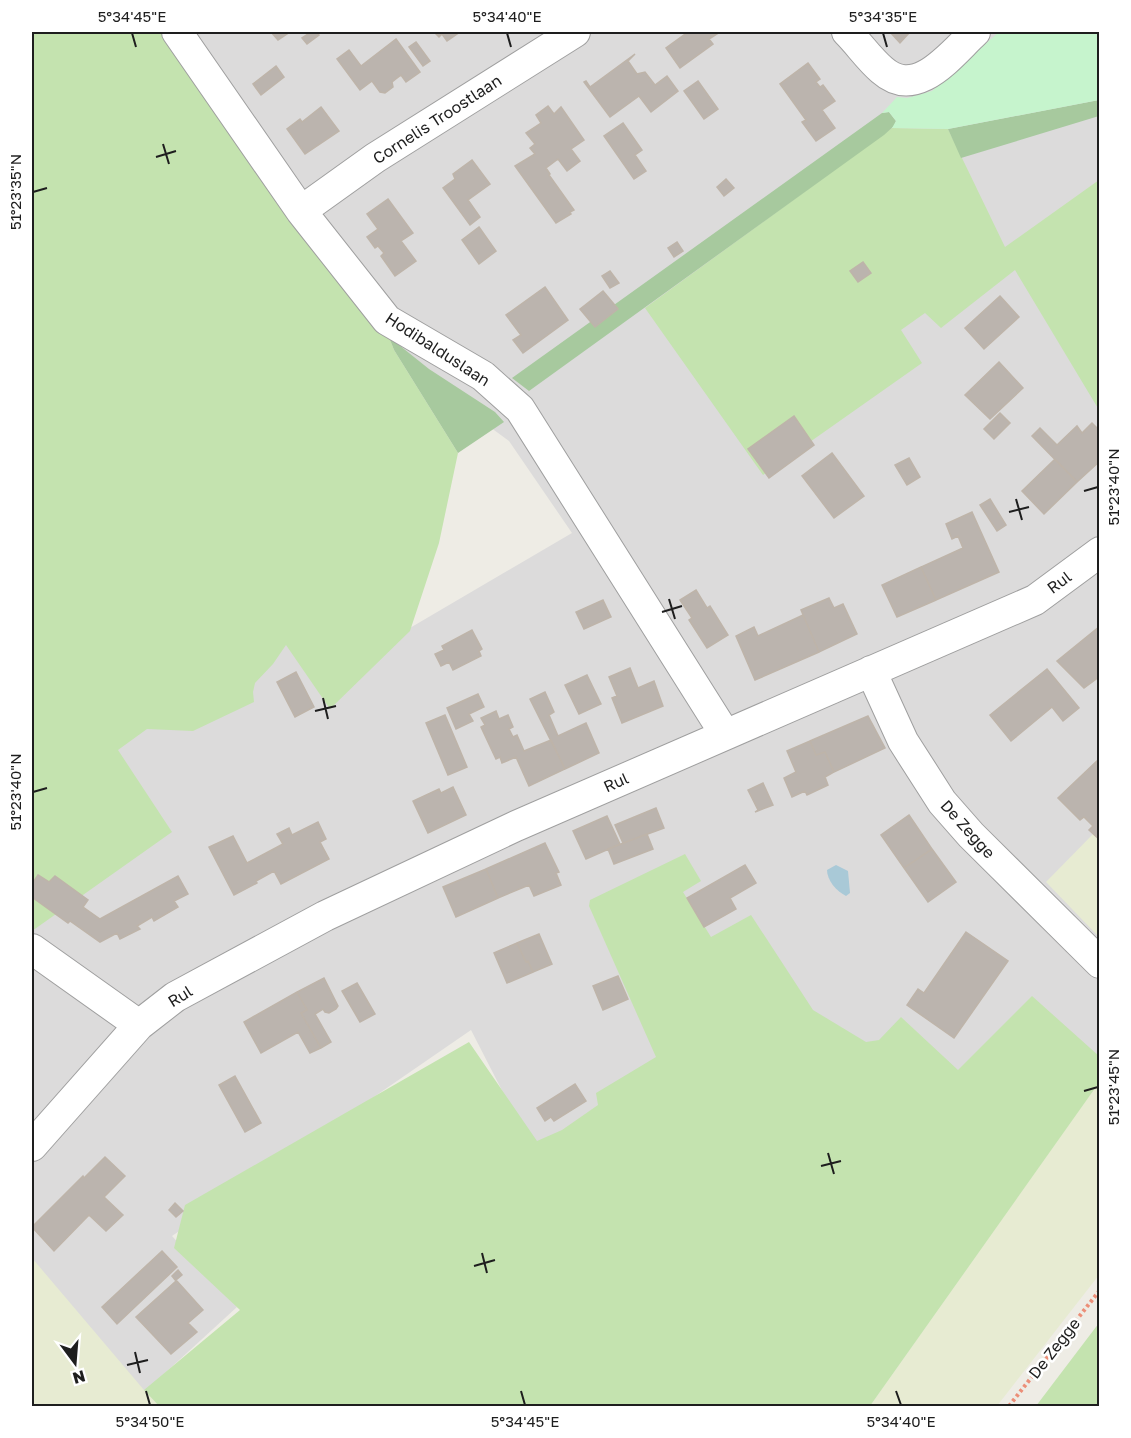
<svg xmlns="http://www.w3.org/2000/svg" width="1131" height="1438" viewBox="0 0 1131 1438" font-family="'Golos Text',sans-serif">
<rect width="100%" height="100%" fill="#eeece5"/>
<!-- residential -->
<path fill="#dcdbdb" d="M159,32H1099V1089L533,1151L471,1030L172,1236L237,1307L141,1395L32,1269V706L162,457L323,679L572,533L509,441L423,378L364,314Z"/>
<!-- farmland -->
<path fill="#e7ebd2" d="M1096,831L1099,835V937L1046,882Z
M1099,1082V1275L997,1406H870Z
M32,1258L144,1390L159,1406H32Z"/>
<!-- grass -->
<path fill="#c4e3af" d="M32,32H162L389,337L394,350L458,453L439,543L410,631L330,709L286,645L273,664L255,683L253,692L254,702L193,731L147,729L118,750L172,832L32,931Z
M892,128L948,129L1005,247L1099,180V410L1015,270L941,328L925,313L901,330L922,363L763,475L645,308Z
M685,854L701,881L683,892L711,937L751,915L813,1010L866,1042L879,1040L901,1017L958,1070L1032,996L1099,1056L1098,1084L870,1406H159L144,1390L240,1310L174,1248L185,1205L469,1042L537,1141L562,1130L598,1105L596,1093L656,1057L589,906L590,900Z
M1099,1323V1406H1036Z"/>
<!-- forest -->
<path fill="#a7c99e" d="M1099,100V116L961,158L948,129Z
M889,112L896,121L894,126L884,135L529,391L512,378L882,113Z
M389,337L429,369L495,412L504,422L458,453L394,350Z"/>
<!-- park -->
<path fill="#c6f4cd" d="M999,32H1099V100L948,129L892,128L896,121L889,112L882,113L897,97L907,98L932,91Z"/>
<!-- water -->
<path fill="#a9c9d7" d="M836,865L848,871L850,893L846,896C836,891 827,880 827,870Z"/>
<!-- building -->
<path fill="#bbb4ae" stroke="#beb4a9" stroke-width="1.5" d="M271,32H290L278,40Z
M311,32H317L319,35L307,44L302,38Z
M440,32H460L447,41L442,34L439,37L436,34Z
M688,32H720L709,39L713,44L680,68L666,48Z
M890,32H910L900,43Z
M396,39L420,72L406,82L401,75L392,82L393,87L385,93L380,92L372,81L360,90L337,59L349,50L361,66Z
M416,42L430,61L423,66L409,47Z
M635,54L628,61L637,74L645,72L655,85L667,76L678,91L651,112L639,96L610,117L584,82L586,81L590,87Z
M808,63L820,79L816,82L820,87L823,85L835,101L822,110L835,128L816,141L802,122L806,120L780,84Z
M276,66L284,77L261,95L253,84Z
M698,81L718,109L704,119L684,91Z
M548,106L554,114L561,107L584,140L571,149L580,161L567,171L558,159L546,168L550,174L549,175L574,210L570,212L571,214L556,223L515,166L535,154L530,148L535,144L526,133L541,123L536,115Z
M321,107L339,131L305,154L287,129L300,119L302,122Z
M623,123L642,150L635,155L646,171L634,179L604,136Z
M472,160L490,184L468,200L480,217L470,225L443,188L455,179L453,174Z
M726,179L734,188L724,196L717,187Z
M388,199L413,233L401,241L416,261L395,276L381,256L384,253L378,246L375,248L367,237L378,229L367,214Z
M479,227L496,251L479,264L462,240Z
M677,242L683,251L674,257L668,248Z
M863,262L871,273L858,282L850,271Z
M610,271L619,283L610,288L602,276Z
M545,287L568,320L523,353L513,340L521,335L506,315Z
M603,291L618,309L595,327L580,309Z
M1000,296L1019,317L984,349L965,328Z
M999,362L1023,388L990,419L965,395Z
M1000,413L1010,423L994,439L984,429Z
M794,416L814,445L769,478L748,449Z
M1092,423L1100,431V461L1077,482L1032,436L1040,428L1057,445L1077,426L1082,433Z
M832,453L864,496L834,518L802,476Z
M909,458L920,477L907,485L895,465Z
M1055,459L1077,482L1044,514L1022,491Z
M990,499L1006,525L997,531L980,505Z
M972,512L999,572L936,600L921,567L963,548L958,536L952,539L946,524Z
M921,567L936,600L897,617L882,585Z
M696,590L707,608L710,606L728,635L707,648L689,620L692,618L680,600Z
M829,598L834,608L843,604L857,634L819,652L801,610Z
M603,600L611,617L584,629L576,612Z
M803,615L819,652L755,680L736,636L754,627L758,636Z
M1100,626V676L1084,688L1057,661Z
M472,630L482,649L479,651L481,656L453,670L449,662L441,666L435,654L444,650L442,646Z
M630,668L638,688L654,681L663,706L622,723L612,698L617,696L609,677Z
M1047,669L1079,708L1063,721L1052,707L1011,741L990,715Z
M296,672L314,707L295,717L277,682Z
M587,675L601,704L579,714L565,685Z
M545,692L554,712L549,715L558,736L586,723L599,753L565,769L530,699Z
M478,694L484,707L469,714L473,721L456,729L447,708Z
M496,711L499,719L508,715L513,727L509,729L513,737L517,735L524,751L551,740L565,769L529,786L516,757L502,763L500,757L496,759L481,727L485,725L481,718Z
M445,715L467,767L448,775L426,723Z
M868,716L885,748L834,772L825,752L816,755L810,741Z
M810,741L816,755L825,752L834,772L825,777L828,785L807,795L805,791L792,797L784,778L796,772L787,751Z
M1099,759L1100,760V840L1089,830L1093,826L1084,817L1080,820L1058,798Z
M763,783L773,805L755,812L758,810L748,790Z
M453,787L466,815L428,833L413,801L439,789L441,793Z
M656,808L664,828L623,843L615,825Z
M909,815L932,849L904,868L881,835Z
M607,816L620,844L586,859L573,831Z
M318,822L326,839L320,842L329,859L281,884L274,871L256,881L257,883L234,895L209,847L233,836L247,863L283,844L277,834L289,828L292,835Z
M647,834L653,849L614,864L608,849Z
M545,843L559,872L556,873L561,885L534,896L529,885L498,898L486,869Z
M932,849L956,882L928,902L904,868Z
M745,865L756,883L730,898L736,909L704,927L687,898Z
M486,869L498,898L456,917L443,887Z
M38,875L49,882L55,876L88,900L83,907L100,919L178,876L188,894L174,901L178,907L154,921L152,917L137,926L140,929L120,939L117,933L100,942L70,921L68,923L32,897V884Z
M966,932L1008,961L954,1038L907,1005L918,989L924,993Z
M539,934L552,964L533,972L528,961L526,962L517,943Z
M517,943L526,962L528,961L533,972L507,983L494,953Z
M618,976L628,999L603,1010L593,986Z
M324,978L338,1006L336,1009L329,1013L325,1012L323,1009L315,1014L331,1042L321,1048L301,1013L307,1010L297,992Z
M357,983L375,1014L360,1022L342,991Z
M297,992L307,1010L301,1013L321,1048L310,1053L298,1032L261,1053L244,1022Z
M235,1076L261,1123L245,1132L219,1085Z
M575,1084L586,1101L554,1121L551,1117L545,1121L537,1108Z
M105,1157L125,1176L104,1197L123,1215L106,1231L89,1215L54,1251L32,1227L83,1176L84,1178Z
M175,1203L183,1211L176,1217L169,1210Z
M162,1251L177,1267L117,1324L102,1307Z
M178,1270L182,1275L176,1280L203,1310L188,1323L197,1332L171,1354L136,1317L176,1281L172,1276Z"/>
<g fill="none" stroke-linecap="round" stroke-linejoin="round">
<!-- street casing -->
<g stroke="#9f9f9f" stroke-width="32">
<path id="street" d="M177,32L301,211L387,320L483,376L520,409L725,734
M847,32C859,44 869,59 882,70C917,101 951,54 975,32
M301,211L375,158L575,32
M871,671L903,741L942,802L971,835L1100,963
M32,949L139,1025
M32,1146L139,1025L175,997L325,916L516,826L1035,600L1100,552"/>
</g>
<!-- path -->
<path stroke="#ec8e78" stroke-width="4" stroke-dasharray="3 3" stroke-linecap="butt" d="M1009,1406L1100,1290"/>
<!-- street -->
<use href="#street" stroke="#fff" stroke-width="30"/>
</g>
<!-- ticks -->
<path fill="none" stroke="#1e1e1e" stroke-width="2" d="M132,33L136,47M507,33L511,47M883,33L887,47M163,144L169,164M156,157L176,151M33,192L47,188M1084,491L1098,487M1016,499L1022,520M1009,512L1029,507M669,599L675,619M662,612L682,606M323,698L328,719M315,711L336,706M33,792L47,788M1084,1091L1098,1087M828,1153L834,1174M821,1166L841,1161M482,1253L487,1273M474,1266L495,1260M135,1352L140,1373M127,1365L148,1360M146,1391L150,1405M521,1391L525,1405M896,1391L901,1405"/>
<g text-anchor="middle" stroke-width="5" stroke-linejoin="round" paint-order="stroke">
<!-- street labels -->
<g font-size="16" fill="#1e1e1e" stroke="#fff">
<text transform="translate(437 119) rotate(-33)" y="6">Cornelis Troostlaan</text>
<text transform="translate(438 349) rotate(33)" y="6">Hodibalduslaan</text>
<text transform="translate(1059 582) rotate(-37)" y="6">Rul</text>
<text transform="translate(616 782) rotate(-24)" y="6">Rul</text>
<text transform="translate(968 829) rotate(48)" y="6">De Zegge</text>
<text transform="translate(180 996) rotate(-32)" y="6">Rul</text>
<text transform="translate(1054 1348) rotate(-52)" y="6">De Zegge</text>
</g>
</g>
<!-- border -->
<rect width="1131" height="1438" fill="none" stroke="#ffffff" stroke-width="66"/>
<!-- north arrow -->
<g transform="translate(75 1363) rotate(164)" stroke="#ffffff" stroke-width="4.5" paint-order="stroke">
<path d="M0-4.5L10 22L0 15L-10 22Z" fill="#1e1e1e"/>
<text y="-9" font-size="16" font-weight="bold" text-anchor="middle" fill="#1e1e1e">N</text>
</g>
<rect x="33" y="33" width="1065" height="1372" fill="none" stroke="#1e1e1e" stroke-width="2"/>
<g font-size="15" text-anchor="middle" fill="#1e1e1e">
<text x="132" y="22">5°34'45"E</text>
<text x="507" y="22">5°34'40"E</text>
<text x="883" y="22">5°34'35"E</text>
<text transform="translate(16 192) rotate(-90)" y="5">51°23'35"N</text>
<text transform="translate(1114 487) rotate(-90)" y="5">51°23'40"N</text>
<text transform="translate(16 792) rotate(-90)" y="5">51°23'40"N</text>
<text transform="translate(1114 1087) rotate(-90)" y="5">51°23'45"N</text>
<text x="150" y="1427">5°34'50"E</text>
<text x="525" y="1427">5°34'45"E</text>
<text x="901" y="1427">5°34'40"E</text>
</g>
</svg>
